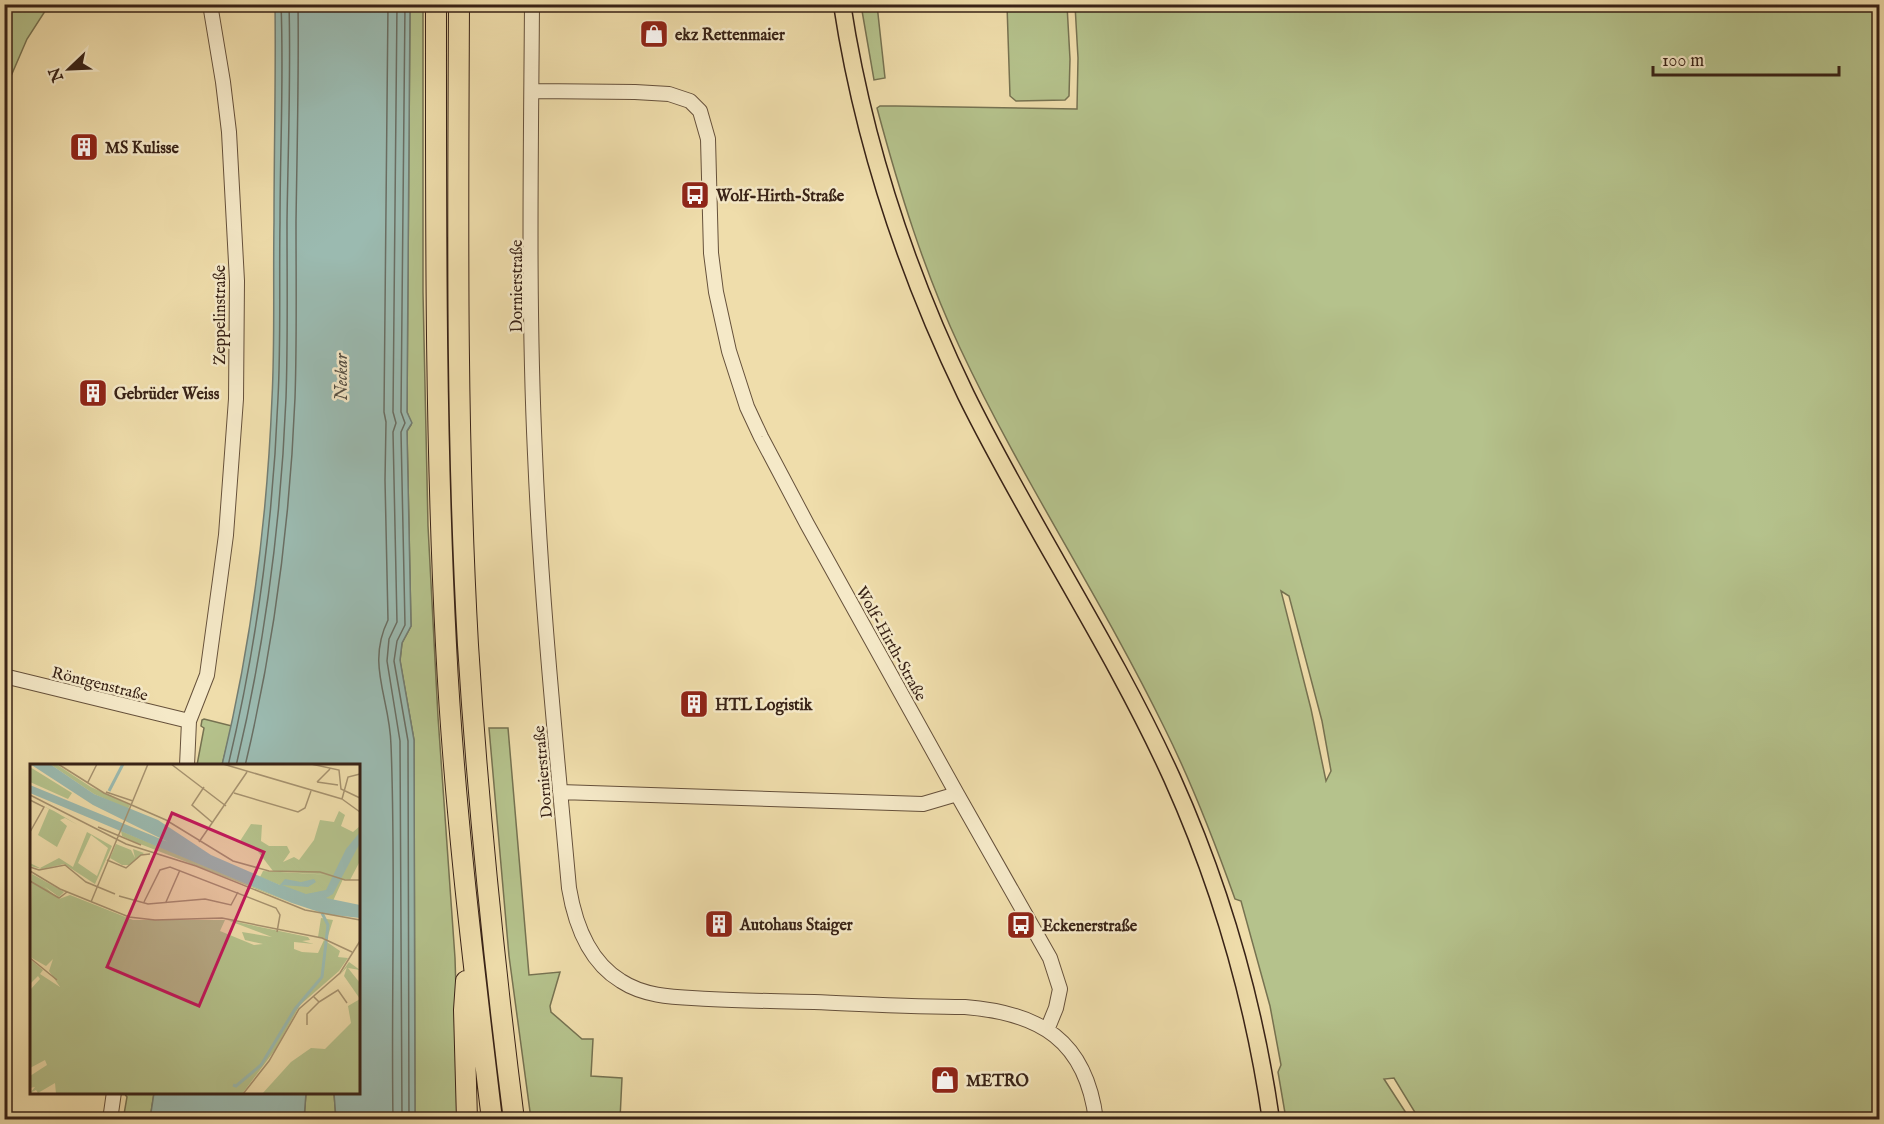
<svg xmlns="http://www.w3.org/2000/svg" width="1884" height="1124" viewBox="0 0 1884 1124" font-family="'IM FELL English',serif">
<rect width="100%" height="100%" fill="#efddab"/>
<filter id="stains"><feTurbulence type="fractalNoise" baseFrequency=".00333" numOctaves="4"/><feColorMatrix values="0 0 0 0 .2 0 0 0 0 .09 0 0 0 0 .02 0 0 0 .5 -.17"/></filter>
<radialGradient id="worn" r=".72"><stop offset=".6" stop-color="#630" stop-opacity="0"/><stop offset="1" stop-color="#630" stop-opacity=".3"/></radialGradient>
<!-- green -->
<path fill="#b5c28c" stroke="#767251" stroke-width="1.5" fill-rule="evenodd" d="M5,4L49,5L27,39L5,90Z
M423,4V292L428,526L438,717L455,958L460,1119H415L414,740L400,661L402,643L411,626L407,431L411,425L407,412L410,5Z
M861,5H877L885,78L874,80Z
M1007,5H1067L1070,59L1069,96L1065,100L1016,101L1010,96Z
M1075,5H1879V1119H1419L1394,1078L1384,1079L1410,1119H1286L1278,1072L1281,1065L1270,1006L1241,901L1235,899C1214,840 1192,783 1164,727C1101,598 1021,478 960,348C924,271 899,190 877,108L880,106H896L1077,109L1078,58ZM1281,591L1289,596L1322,721L1331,771L1326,781L1311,709Z
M204,719L232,726L222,765H197L204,728L201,726L202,720Z
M489,728H508L529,975L560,972L550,1006L551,1012L582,1039H593L591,1076L622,1078L620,1119H531L509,956Z
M124,1093H154L150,1119L123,1120L127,1097Z
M306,1093H334L336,1119L304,1120Z"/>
<!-- water -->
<path fill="#9bbab0" stroke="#737d72" stroke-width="1.5" d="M275,5H410L407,412L412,423L407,431L411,626L402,643L400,660L414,740L415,1119H336L334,1093L358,1092V766L222,765C251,645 267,522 272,398C275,340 273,281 274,222C274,149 276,77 275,5Z
M154,1093V1092L306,1093L304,1119H150Z"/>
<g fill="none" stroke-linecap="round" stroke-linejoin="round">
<!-- shore -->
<path stroke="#6a6e63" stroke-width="1.5" d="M388,4L384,412L386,422L385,480L388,620C366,665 390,698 391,745C396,869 391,995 393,1120
M397,4L393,412L396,423L393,432L397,622L389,639L387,661L400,741L402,1120
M405,4L401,412L405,423L401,432L405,625L397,641L394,661L408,741L409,1120
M228,766C257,645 273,522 278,398C281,340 279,281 280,222C280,149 284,77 281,4
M236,766C265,645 281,522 286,398C288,340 287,281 287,222C288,149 291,77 289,4
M245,766C274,645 290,522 295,398C297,339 296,281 296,222C297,149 299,77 298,4"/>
<!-- minor casing -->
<g stroke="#66513b" stroke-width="16">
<path id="minor" d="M532,4C531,154 528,304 535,454C541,599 556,744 569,888C575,924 588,961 621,981C647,998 679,997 709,999C744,1001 779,1001 814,1002C865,1004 915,1007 965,1007C1040,1013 1086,1040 1096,1120
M533,91L635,92L669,94L690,101L700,111L708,139L711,253L716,292L729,351L747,407L761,437L807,524L957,794L1050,958L1060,989L1056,1008L1047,1030
M4,676L189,721
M187,766L189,721L207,675L220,580L226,535L236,399L237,281L229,132L223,82L210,4
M560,792L923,804L957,794
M110,1120L114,1092"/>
</g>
<!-- major casing -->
<g stroke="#382216" stroke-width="19">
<path id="major" d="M842,4C863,141 906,271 966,395C1030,525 1112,646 1172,778C1221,887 1254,1002 1271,1120"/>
</g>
<!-- highway casing -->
<g stroke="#382216" stroke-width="22">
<path id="highway" d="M436,4C436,218 435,431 446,645C454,804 473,961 492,1120
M459,4C458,218 456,431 468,645C478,804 494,962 514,1120
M466,981L464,1010L467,1120"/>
</g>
<!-- minor -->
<use href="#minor" stroke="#f5e9c8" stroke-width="14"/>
<!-- major -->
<use href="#major" stroke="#efddab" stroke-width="16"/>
<!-- highway -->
<use href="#highway" stroke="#efddab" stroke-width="20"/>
</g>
<!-- icons -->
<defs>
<g id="shop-square" transform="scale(1.5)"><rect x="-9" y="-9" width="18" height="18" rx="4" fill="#8f2418" stroke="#f5e9c8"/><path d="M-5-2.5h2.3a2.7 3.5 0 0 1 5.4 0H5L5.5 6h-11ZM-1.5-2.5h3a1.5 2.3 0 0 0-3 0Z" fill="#fff"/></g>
<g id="building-square" transform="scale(1.5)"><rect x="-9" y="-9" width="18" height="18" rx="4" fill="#8f2418" stroke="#f5e9c8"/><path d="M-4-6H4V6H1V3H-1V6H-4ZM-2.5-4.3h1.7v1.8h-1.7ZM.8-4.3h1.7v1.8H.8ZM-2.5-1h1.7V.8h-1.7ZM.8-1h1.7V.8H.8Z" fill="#fff"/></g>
<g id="bus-square" transform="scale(1.5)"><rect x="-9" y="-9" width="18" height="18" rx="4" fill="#8f2418" stroke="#f5e9c8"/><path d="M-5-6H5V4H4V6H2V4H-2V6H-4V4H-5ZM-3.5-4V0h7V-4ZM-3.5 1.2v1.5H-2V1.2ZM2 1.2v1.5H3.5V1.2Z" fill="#fff"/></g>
</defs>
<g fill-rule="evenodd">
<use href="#shop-square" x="654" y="34"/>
<use href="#building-square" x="84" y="147"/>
<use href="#bus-square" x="695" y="195"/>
<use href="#building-square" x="93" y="393"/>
<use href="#building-square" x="694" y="704"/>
<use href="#building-square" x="719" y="924"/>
<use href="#bus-square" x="1021" y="925"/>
<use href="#shop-square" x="945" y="1080"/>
</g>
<g text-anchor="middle" stroke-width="5" stroke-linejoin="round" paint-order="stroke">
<!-- poi labels -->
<g font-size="16" font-weight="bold" fill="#382216" stroke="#f5e9c8" text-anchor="start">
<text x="675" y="40">ekz Rettenmaier</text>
<text x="105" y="153">MS Kulisse</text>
<text x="716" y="201">Wolf-Hirth-Straße</text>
<text x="114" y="399">Gebrüder Weiss</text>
<text x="715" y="710">HTL Logistik</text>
<text x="740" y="930">Autohaus Staiger</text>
<text x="1042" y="931">Eckenerstraße</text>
<text x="966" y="1086">METRO</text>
</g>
<!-- street labels -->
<g font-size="16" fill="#382216" stroke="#f5e9c8">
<text transform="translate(516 286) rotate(-90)" y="6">Dornierstraße</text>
<text transform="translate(219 315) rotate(-90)" y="6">Zeppelinstraße</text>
<text transform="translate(892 643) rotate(61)" y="6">Wolf-Hirth-Straße</text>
<text transform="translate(100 683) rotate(14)" y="6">Röntgenstraße</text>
<text transform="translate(542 772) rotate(-95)" y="6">Dornierstraße</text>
</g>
<!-- water labels -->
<g font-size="18" font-style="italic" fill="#565044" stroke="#f5e9c8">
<text transform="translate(341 377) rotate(-90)" y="6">Neckar</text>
</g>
</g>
<!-- overview -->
<g transform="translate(30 764)">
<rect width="330" height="330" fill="#efddab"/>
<path d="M20,0H26L61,23L100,41L98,45L64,30ZM0,3L42,29L38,35L0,18ZM0,36L24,47L48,61L35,54L30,56L37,62L27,83L8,71L19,45ZM309,47L315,51L311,62L323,68L330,62V97L320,116L313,115L303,137L269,129L230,113L233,107L302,111L243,107L226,85L210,77L221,60L232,61L231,77L239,82H257L260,88L253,98L264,93L269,96L284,76L290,56L304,58ZM91,67L166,98L262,139L105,78L92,72ZM57,68L82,82L65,120L34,100L12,105L0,102V99L10,104L29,94L43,103ZM61,71L78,84L67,112L48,99ZM86,80L101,86L105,94L103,85L114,89L99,101H92L80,94ZM2,110L34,128L29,133L14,122L29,135L40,131L103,156H195L190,167L224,181L233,180L215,176L212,168L242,173L197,156L278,173L280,176L272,177L284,180L264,178V185L272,188L288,189L294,176L310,187L308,193L318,194L309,207L270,241L245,286L212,330H26L25,319L8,329L6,326L0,329L5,323L0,324V312L17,301L15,296L0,304V226L10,215L8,212L0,220V195L13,206L10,210L30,223L19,207L23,195L16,202L0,193ZM291,154L303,156L297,175L288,173ZM319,198L330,206L318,204L330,219V330H232L261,298L281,284L295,285L321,259L318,242L330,235L314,212L317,203L309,212Z" fill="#b5c28c" fill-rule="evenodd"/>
<path d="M0,0H20L64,30L128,56L181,91L250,121L255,115L271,118L284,115L286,118L278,123L252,121L276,130L296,126L316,85L330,68V79L303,130L296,134L330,141V154L295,150L262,139L0,29V21L138,78L63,41Z" fill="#9bbab0"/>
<path fill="none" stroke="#9bbab0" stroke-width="3" d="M79,27L93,0M203,321L206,322L231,301L265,245L292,213L298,161L292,149"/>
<path fill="none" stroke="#a6926f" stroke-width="1.5" d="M28,0L74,29L136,56L203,97L239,107L290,108L315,116H330M141,0L196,42M193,0L312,35M281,0L309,6L311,25L330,34M58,18L67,0M287,18L308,21M287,18L300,5M174,23L162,41L183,59M76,28L103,37M204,29L268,48L275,44L281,27M0,31L96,80L166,102L275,146L330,156M312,35L318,13L330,10M312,35L330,48M0,36L14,43L0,68M68,63L111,81M169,78L217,8M77,96L96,104L111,91L120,90M0,103L9,106L35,101L56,118L85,130M0,107L30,125L99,153L125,156L192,154L292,174L322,188M0,117L29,134L37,128M89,132L118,140L175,135L201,141L208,128M61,138L118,0M114,138L130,106L140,103L246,144L250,151L247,168M136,138L150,106M0,194L27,216M289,238L308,226L317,239M277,261V250L289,238L283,232M213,330L239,297L269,245L310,209L330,177"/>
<path fill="#c2185b" fill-opacity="0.15" stroke="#c2185b" stroke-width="3" d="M142,49L234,88L169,242L77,203Z"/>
<rect width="330" height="330" fill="none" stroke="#382216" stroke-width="3"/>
</g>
<!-- margin -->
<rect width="1884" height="1124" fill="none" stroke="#efddab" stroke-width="24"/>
<rect x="6" y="6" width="1872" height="1112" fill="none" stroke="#382216" stroke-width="3"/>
<rect x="12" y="12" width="1860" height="1100" fill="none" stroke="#382216" stroke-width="1.5"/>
<!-- north arrow -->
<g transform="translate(69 69) rotate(247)" stroke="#f5e9c8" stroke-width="4.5" paint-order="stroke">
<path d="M0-4.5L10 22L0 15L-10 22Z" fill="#382216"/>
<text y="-9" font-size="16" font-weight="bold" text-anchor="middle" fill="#382216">N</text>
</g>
<!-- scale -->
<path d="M1653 66v9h186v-9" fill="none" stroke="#382216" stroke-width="3"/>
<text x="1662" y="66" font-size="18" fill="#382216" stroke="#f5e9c8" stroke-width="4.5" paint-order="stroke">100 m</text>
<rect width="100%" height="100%" filter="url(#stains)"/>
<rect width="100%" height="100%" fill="url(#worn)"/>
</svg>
